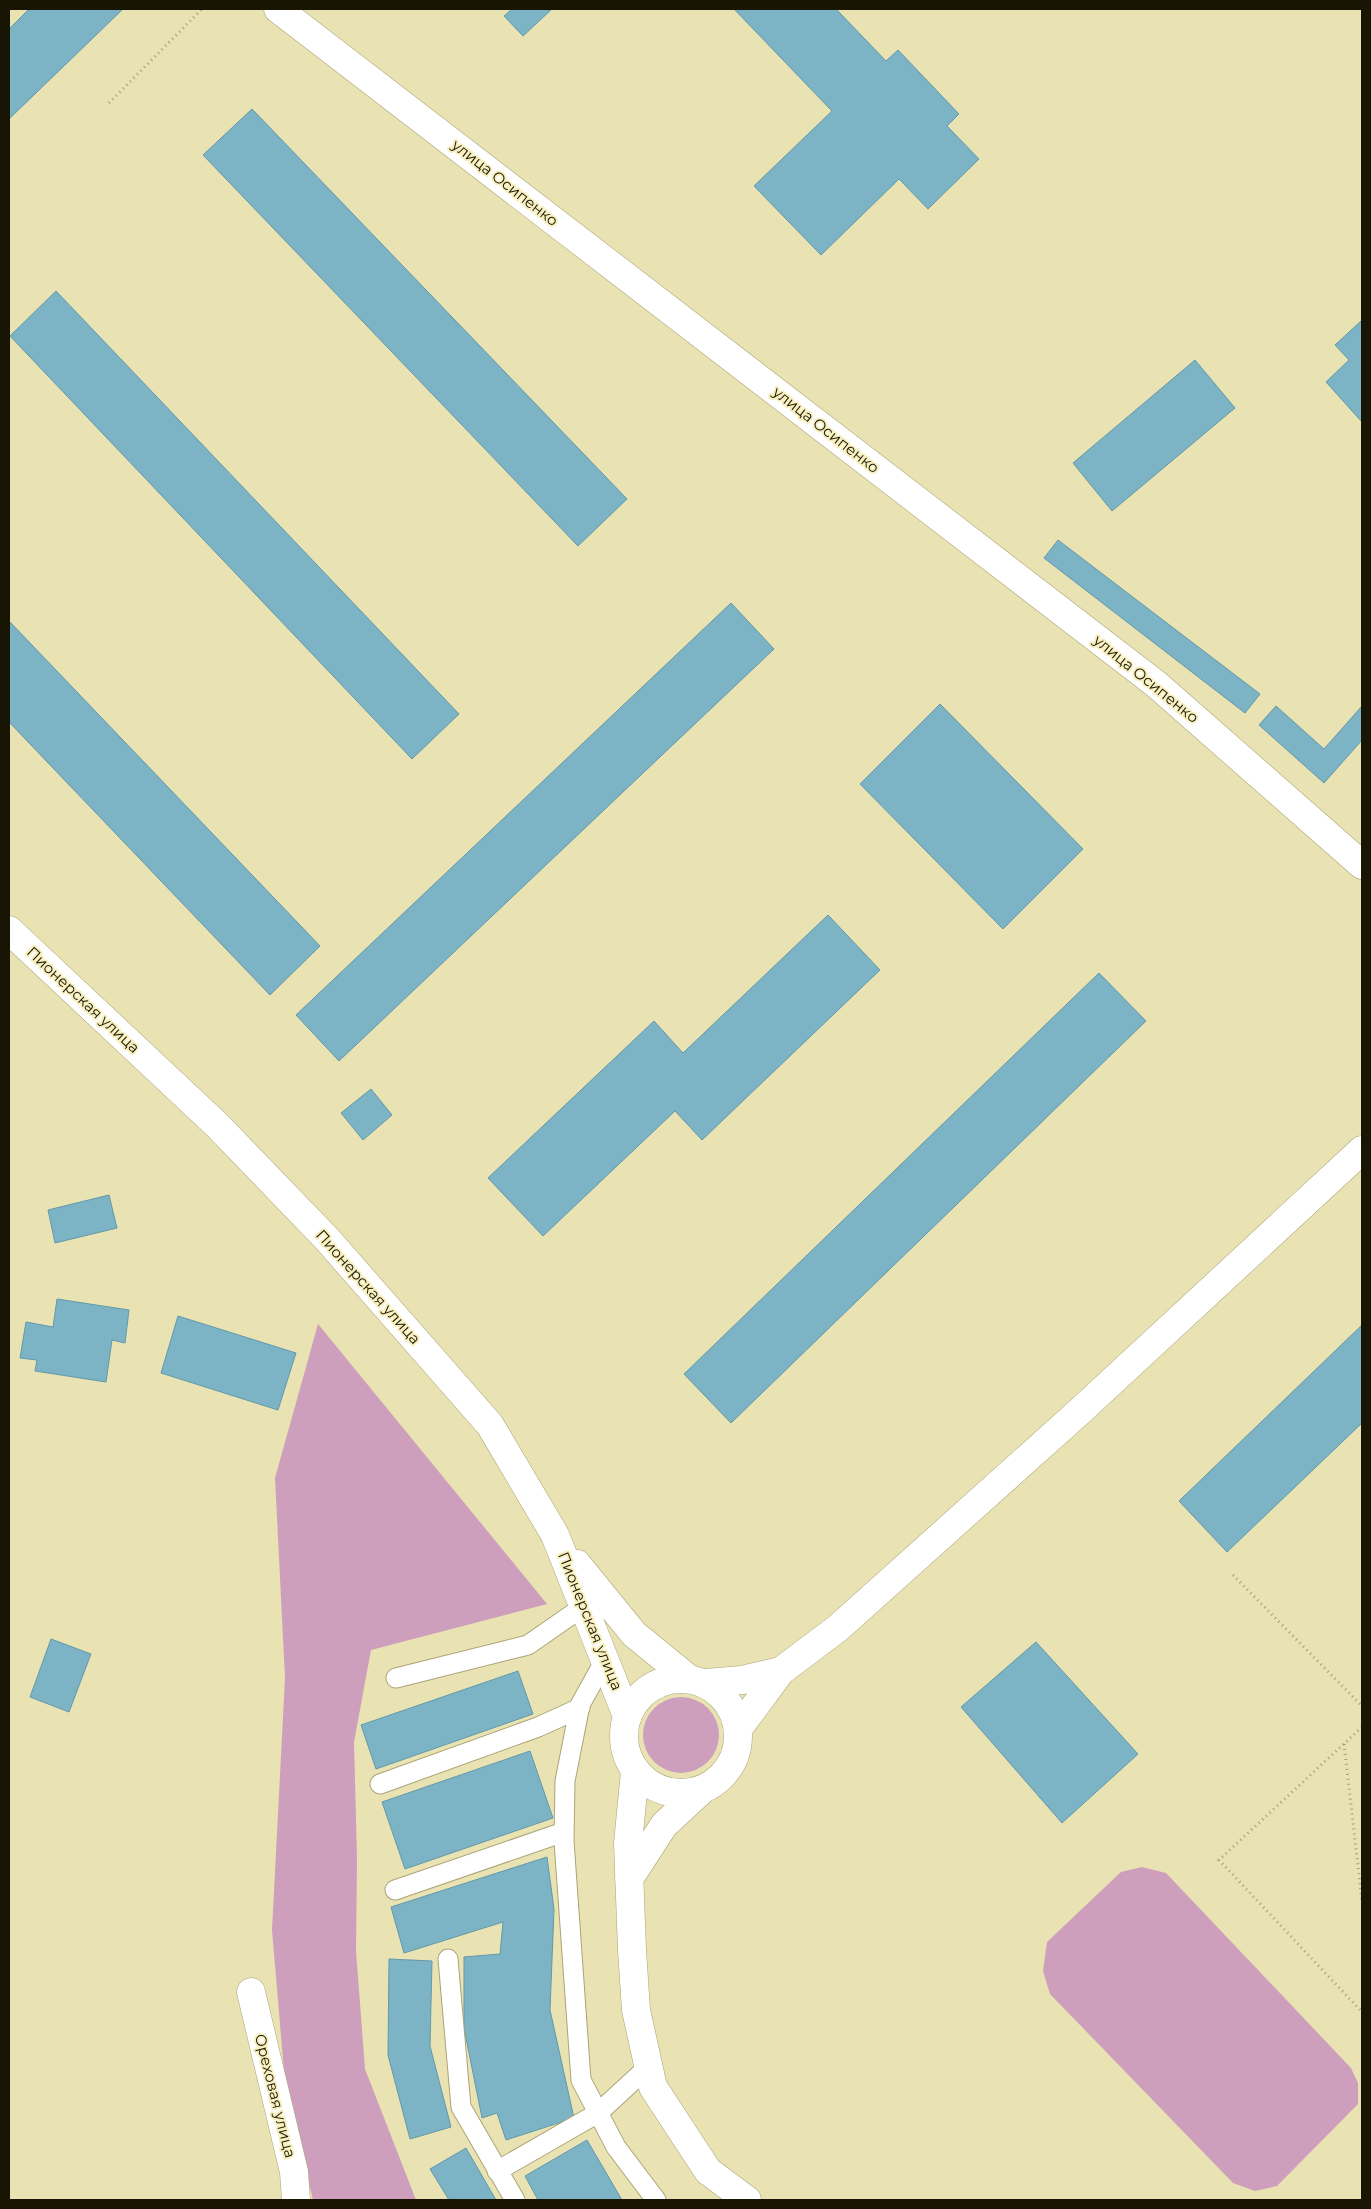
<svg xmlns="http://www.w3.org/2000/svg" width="1371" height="2209" viewBox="0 0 1371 2209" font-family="Montserrat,sans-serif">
<rect width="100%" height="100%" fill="#e9e2b2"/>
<!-- green -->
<path fill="#cd9fbc" d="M318,1324L547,1604L371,1650L354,1742L357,1858L356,1951L365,2069L416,2200H313L285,2083L272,1930L285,1678L275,1478Z
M643 1735a38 38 0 1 1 76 0a38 38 0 1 1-76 0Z
M1142,1867L1166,1873L1351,2068L1358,2083V2104L1277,2186L1255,2191L1233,2183L1050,1994L1043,1971L1047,1942L1121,1872Z"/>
<!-- building -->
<path fill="#7cb3c5" stroke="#6299aa" d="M29,9H123L9,119V29Z
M512,9H552L523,36L504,16Z
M734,9H836L886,61L898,50L959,114L947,126L979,159L928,209L899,179L821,255L754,186L832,111Z
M252,109L627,499L578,546L203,155Z
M56,291L459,714L412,759L10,336Z
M1361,321L1362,322V422L1326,382L1349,360L1335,345Z
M1195,360L1235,408L1112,511L1073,463Z
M1058,540L1260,694L1245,713L1044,558Z
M731,603L774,649L339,1061L296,1015Z
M9,621L320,946L270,995L9,722Z
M940,704L1083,849L1003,929L860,784Z
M1276,706L1324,749L1362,706V740L1324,783L1259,725Z
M828,915L880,970L702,1140L675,1111L543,1236L488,1178L654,1021L683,1053Z
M1099,973L1146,1021L731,1423L684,1374Z
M371,1089L392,1115L363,1140L341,1113Z
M109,1195L117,1228L55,1243L48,1210Z
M57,1299L129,1310L125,1343L112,1340L106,1382L35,1371L37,1360L20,1358L26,1322L53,1327Z
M178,1316L296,1353L278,1410L161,1373Z
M1362,1325V1423L1227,1552L1179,1501Z
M51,1639L91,1654L69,1712L30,1697Z
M1036,1642L1138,1754L1062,1823L961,1707Z
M518,1671L533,1714L376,1769L361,1725Z
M530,1751L553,1818L405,1869L382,1802Z
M547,1857L554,1909L550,2010L574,2118L506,2140L497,2113L482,2118L464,2028V1957L500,1954L503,1922L404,1953L391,1907Z
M389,1959L432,1961L430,2046L451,2127L410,2139L388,2055Z
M587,2140L622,2200H538L525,2176Z
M466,2148L496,2200H449L430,2169Z"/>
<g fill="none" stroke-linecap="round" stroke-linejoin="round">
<!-- lane casing -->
<g stroke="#aca477" stroke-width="21">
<path id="lane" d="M605,1660L580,1705L565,1781L564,1841L581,2080L616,2147L656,2200
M396,1678L528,1645L584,1606
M380,1784L538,1727L580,1708
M395,1890L564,1832
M448,1959L461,2107L515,2200
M497,2171L598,2113L648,2067"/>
</g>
<!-- street casing -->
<g stroke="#aca477" stroke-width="29">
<path id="street" d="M278,9L1156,684L1362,865
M251,1992L294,2172L296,2200"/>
</g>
<!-- secondary casing -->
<g stroke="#aca477" stroke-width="29">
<path id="secondary" d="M9,930L217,1125L327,1239L490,1425L555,1535L627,1716
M577,1564L634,1634L688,1678
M624 1736a57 57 0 1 1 114 0a57 57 0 1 1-114 0Z
M706,1683L742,1680L781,1671
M738,1729L781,1671L838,1628L1079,1412L1362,1150
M635,1771L628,1843L632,1950L636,2010L653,2087L708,2171L747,2200
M629,1879L664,1825L703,1789"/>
</g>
<!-- path -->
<path stroke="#a49e78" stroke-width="3" stroke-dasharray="1 4" stroke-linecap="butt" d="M109,103L202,9
M1233,1575L1362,1706
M1362,1727L1219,1860L1362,2012
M1344,1744L1362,1901"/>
<!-- lane -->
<use href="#lane" stroke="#fff" stroke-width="19"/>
<!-- street -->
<use href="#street" stroke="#fff" stroke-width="28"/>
<!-- secondary -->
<use href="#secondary" stroke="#fff" stroke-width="28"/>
</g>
<g text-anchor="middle" stroke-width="4" stroke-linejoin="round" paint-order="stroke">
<!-- street labels -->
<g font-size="15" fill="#181504" stroke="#f7efbe">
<text transform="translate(505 183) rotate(38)" y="5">улица Осипенко</text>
<text transform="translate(826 430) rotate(38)" y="5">улица Осипенко</text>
<text transform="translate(1146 679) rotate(39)" y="5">улица Осипенко</text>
<text transform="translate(83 1000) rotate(43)" y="5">Пионерская улица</text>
<text transform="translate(368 1287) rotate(48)" y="5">Пионерская улица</text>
<text transform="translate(590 1621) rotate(68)" y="5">Пионерская улица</text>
<text transform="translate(275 2096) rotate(76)" y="5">Ореховая улица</text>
</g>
</g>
<!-- border -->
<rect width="1371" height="2209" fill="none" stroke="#181504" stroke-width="20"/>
</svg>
